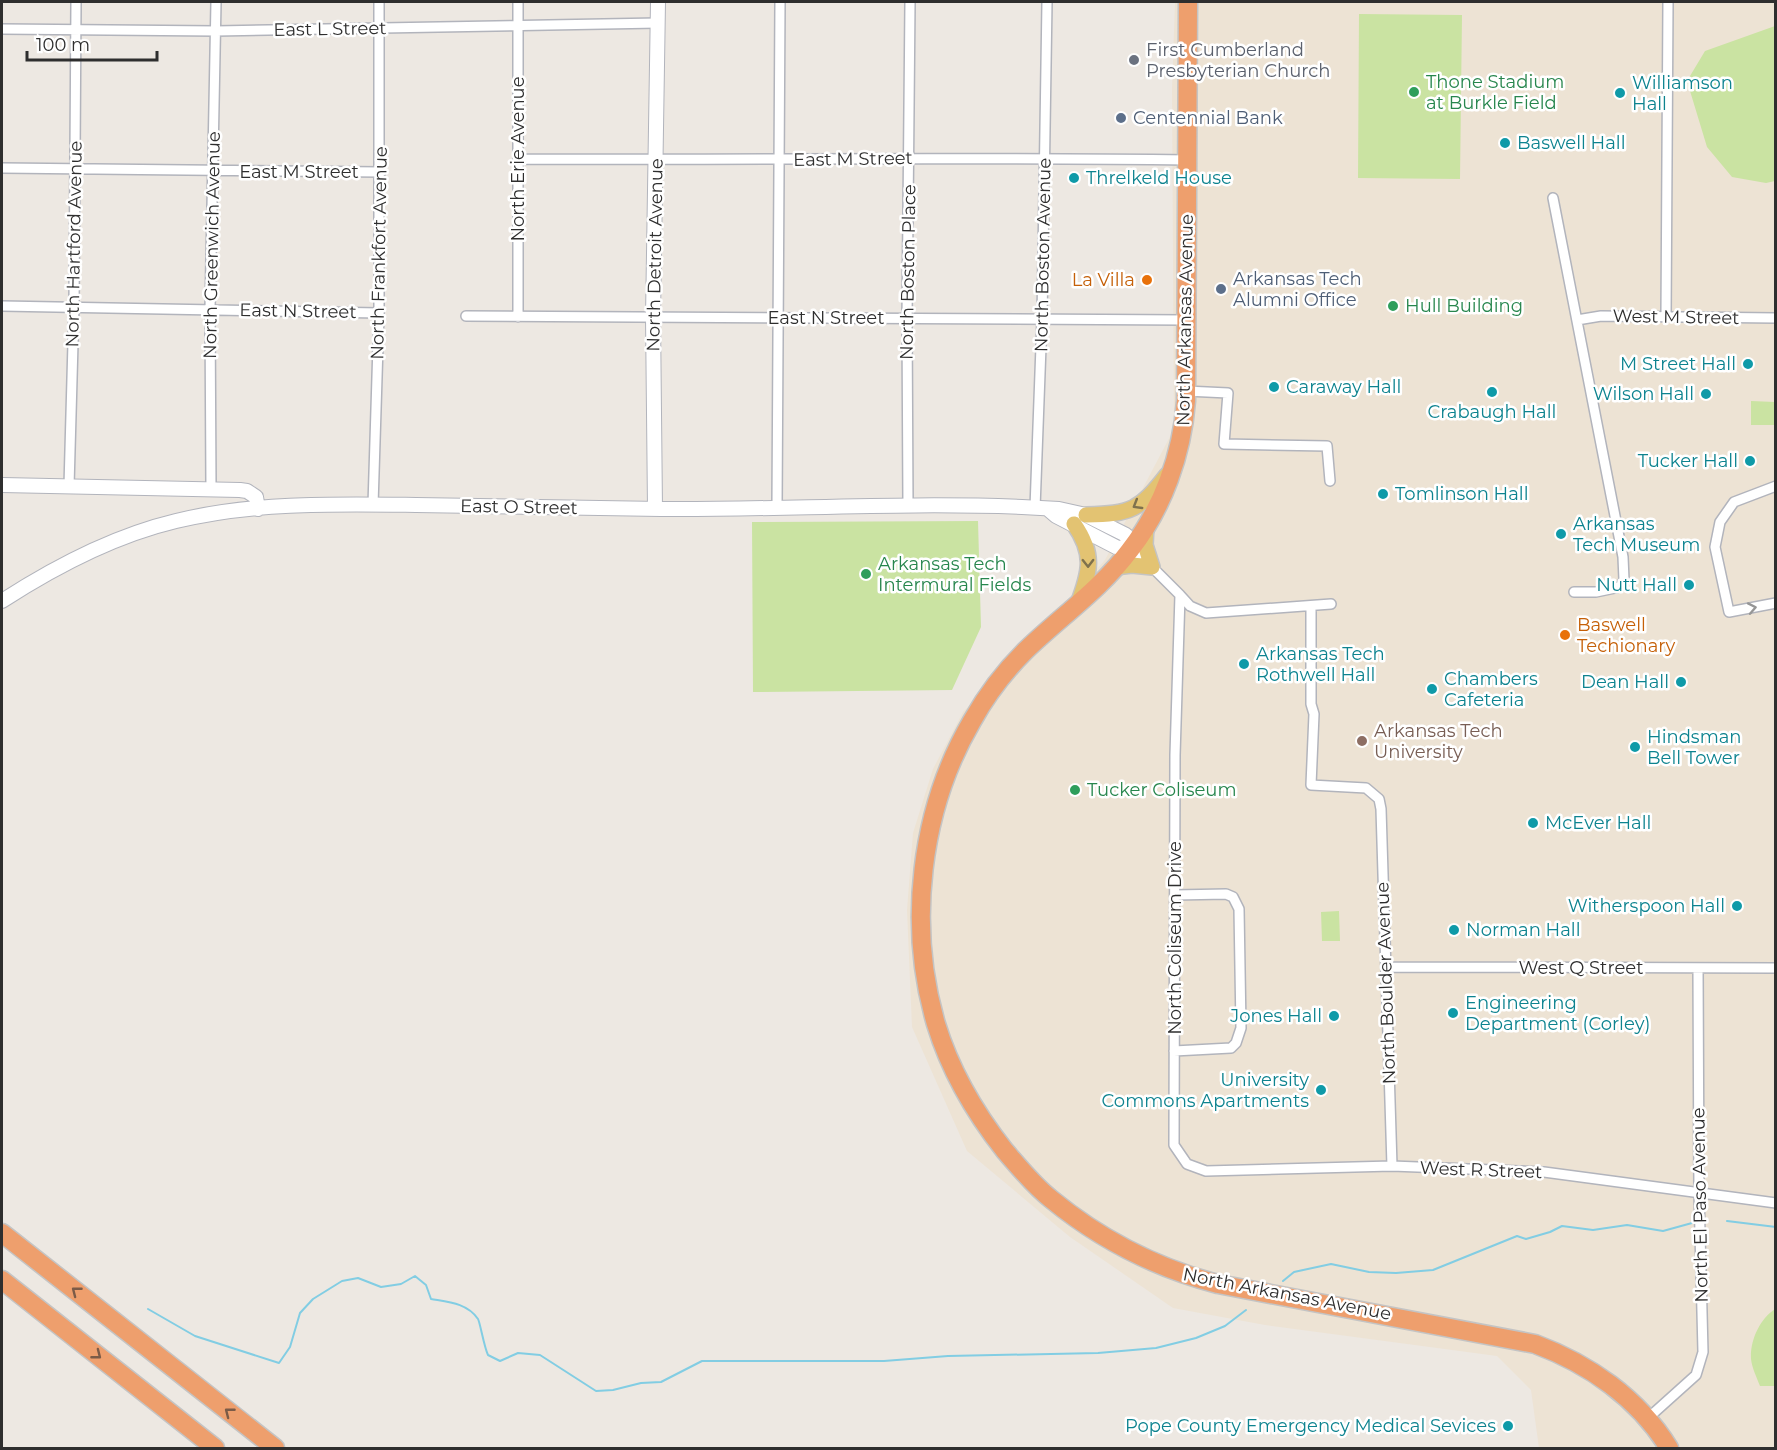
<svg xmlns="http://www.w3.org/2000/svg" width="1777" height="1450" viewBox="0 0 1777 1450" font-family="Montserrat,sans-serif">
<rect width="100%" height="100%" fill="#ede8e2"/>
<!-- education -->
<path fill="#ede3d4" d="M1175,2H1775V1448H1539L1531,1390L1497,1356L1265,1325L1173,1308L1070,1237L967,1151L912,1027L907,910L913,833L933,769L963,712L1064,606L1105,560L1174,429L1172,89Z"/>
<!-- pitch -->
<path fill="#cae3a2" d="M1359,14L1462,15L1460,179L1358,178Z
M1775,26V181L1766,183L1732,177L1707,147L1687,81L1705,51Z
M1751,401L1775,402V425H1751Z
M978,521L981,627L952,690L753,692L752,522Z
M1339,911L1340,941H1322L1321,912Z
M1775,1309V1386H1760C1757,1378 1752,1368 1751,1359C1750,1340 1760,1319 1775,1309Z"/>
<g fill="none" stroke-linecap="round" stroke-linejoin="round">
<!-- stream -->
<path stroke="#82cde3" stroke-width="2" d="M1727,1221L1776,1227
M1283,1281L1294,1272L1331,1264L1369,1272L1396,1273L1433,1270L1517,1236L1526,1239L1550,1232L1562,1226L1593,1230L1627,1225L1663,1231L1692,1223
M148,1309L195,1336L279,1363L290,1347L300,1313L313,1299L342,1281L358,1278L381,1287L401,1284L415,1276L426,1285L431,1299C448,1302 467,1303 478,1319C480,1322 484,1347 488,1355L500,1361L518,1353L540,1355L596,1391L613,1390L641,1383L661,1382L702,1361H884L948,1356L1098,1353L1156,1348L1196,1338L1225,1326L1246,1310"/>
<!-- street casing -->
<g stroke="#b2b4bc" stroke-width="12">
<path id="street" d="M2,29L216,31L658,23
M518,159C741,160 965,157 1188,160
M2,168L381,172
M1553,198L1623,557L1624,580L1620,587L1596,592H1574
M2,306L379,313
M466,316L1186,320
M518,317V2
M1666,317L1668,2
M1577,320L1601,316L1776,318
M1186,391L1228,393L1224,444L1327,446L1330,481
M69,486L74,307L76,2
M1776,486L1734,502L1720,522L1715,547L1729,612L1776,603
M211,489L210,310L216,2
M373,505L379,313V2
M908,507L907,319L910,2
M777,508L780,2
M1035,508L1042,319L1047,2
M1131,550L1152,567L1180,595L1175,755L1174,1145L1187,1164L1206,1171L1392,1166L1544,1172L1776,1203
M1180,595L1190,606L1206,613L1331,604
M1311,606V704L1314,714L1311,785L1366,788L1379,799L1381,809L1392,1166
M1386,967L1776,968
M1174,1051L1231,1048L1236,1043L1241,1028L1239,909L1233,897L1226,894L1175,895
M1647,1419L1696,1375L1703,1352L1699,1193L1698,968"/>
</g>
<!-- secondary casing -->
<g stroke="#b2b4bc" stroke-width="16">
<path id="secondary" d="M2,485L240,490L247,491L256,497L258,509
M655,509L653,317L658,2
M2,601C56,566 113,536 176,521C254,502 336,504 416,505C498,506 579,508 661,509C781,510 902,502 1022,507L1059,509L1086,515L1126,535L1131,550L1116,547L1056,516L1049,510"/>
</g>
<!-- primary casing -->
<g stroke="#c4c4c4" stroke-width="18">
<path id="primary" d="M1086,515C1131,514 1140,510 1167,475
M1074,524C1095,554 1090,572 1078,604
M1115,567L1132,565L1152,567L1145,545L1146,525"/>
</g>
<!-- highway casing -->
<g stroke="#c4c4c4" stroke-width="21">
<path id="highway" d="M1188,2L1186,401C1182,454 1163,508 1130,550C1101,589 1060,617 1025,651C1005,671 986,696 972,721C920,810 907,925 936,1024C950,1070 975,1113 1005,1151C1019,1167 1034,1186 1051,1199C1101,1240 1156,1268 1218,1284L1535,1344C1589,1364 1638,1398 1669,1448
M2,1233L275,1448
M2,1280L215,1448"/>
</g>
<!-- street -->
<use href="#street" stroke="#fff" stroke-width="9"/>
<!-- secondary -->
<use href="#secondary" stroke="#fff" stroke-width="14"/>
<!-- primary -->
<use href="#primary" stroke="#e3c372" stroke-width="15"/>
<!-- highway -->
<use href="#highway" stroke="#ee9f6d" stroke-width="18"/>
</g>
<!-- one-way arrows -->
<defs><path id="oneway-chevron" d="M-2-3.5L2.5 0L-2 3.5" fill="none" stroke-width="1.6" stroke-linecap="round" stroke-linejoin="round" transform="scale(1.5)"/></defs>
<g stroke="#7f714d">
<use href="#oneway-chevron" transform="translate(1137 505) rotate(149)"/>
<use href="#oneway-chevron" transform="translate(1088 563) rotate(89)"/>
</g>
<use stroke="#969696" href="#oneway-chevron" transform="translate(1752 608) rotate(-11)"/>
<g stroke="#7b5b47">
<use href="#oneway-chevron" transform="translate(76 1291) rotate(-142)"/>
<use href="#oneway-chevron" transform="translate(97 1355) rotate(38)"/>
<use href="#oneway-chevron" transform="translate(229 1412) rotate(-142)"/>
</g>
<!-- markers -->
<circle fill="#6b7280" stroke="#fff" stroke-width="2" cx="1134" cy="60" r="6"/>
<g fill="#2e9e5b" stroke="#fff" stroke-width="2">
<circle cx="1414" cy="92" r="6"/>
<circle cx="1393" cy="306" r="6"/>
<circle cx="866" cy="574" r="6"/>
<circle cx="1075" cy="790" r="6"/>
</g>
<g fill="#0f9aa8" stroke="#fff" stroke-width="2">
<circle cx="1620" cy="93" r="6"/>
<circle cx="1505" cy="143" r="6"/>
<circle cx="1074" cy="178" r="6"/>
<circle cx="1748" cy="364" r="6"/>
<circle cx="1274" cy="387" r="6"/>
<circle cx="1492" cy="392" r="6"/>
<circle cx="1706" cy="394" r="6"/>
<circle cx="1750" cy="461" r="6"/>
<circle cx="1383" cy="494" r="6"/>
<circle cx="1561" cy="534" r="6"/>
<circle cx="1689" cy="585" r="6"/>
<circle cx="1244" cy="664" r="6"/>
<circle cx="1681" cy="682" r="6"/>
<circle cx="1432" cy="689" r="6"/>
<circle cx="1635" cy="747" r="6"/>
<circle cx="1533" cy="823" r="6"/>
<circle cx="1737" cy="906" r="6"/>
<circle cx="1454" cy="930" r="6"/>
<circle cx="1453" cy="1013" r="6"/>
<circle cx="1334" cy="1016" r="6"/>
<circle cx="1321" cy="1090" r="6"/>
<circle cx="1508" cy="1426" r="6"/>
</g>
<g fill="#5c6f8a" stroke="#fff" stroke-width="2">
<circle cx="1121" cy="118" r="6"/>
<circle cx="1221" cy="289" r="6"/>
</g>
<g fill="#e8710a" stroke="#fff" stroke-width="2">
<circle cx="1147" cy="280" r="6"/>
<circle cx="1565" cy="635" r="6"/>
</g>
<circle fill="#8d6e63" stroke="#fff" stroke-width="2" cx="1362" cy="741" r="6"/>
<g text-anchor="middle" stroke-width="5" stroke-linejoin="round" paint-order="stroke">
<!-- street labels -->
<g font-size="18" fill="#2e2e2e" stroke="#fff">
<text transform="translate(330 29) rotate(-1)" y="6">East L Street</text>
<text transform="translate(518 159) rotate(-90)" y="6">North Erie Avenue</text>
<text transform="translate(853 159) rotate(-1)" y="6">East M Street</text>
<text x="299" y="178">East M Street</text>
<text transform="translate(74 244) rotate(-89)" y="6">North Hartford Avenue</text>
<text transform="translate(212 245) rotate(-89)" y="6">North Greenwich Avenue</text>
<text transform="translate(379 253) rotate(-89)" y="6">North Frankfort Avenue</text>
<text transform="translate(655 255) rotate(-89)" y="6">North Detroit Avenue</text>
<text transform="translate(1043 255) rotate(-89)" y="6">North Boston Avenue</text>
<text transform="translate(908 272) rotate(-89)" y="6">North Boston Place</text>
<text transform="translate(298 311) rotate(1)" y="6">East N Street</text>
<text transform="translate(1676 317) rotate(1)" y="6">West M Street</text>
<text x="826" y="324">East N Street</text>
<text transform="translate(1185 320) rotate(-89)" y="6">North Arkansas Avenue</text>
<text transform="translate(519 507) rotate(1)" y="6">East O Street</text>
<text transform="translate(1175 938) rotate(-90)" y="6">North Coliseum Drive</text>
<text x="1581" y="974">West Q Street</text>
<text transform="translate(1386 983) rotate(-92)" y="6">North Boulder Avenue</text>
<text transform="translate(1481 1170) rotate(2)" y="6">West R Street</text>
<text transform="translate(1700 1205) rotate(-91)" y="6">North El Paso Avenue</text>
<text transform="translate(1287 1294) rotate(11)" y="6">North Arkansas Avenue</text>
</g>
<!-- worship labels -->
<g font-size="18" fill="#5b616d" stroke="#fff" text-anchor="start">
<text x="1146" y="56">First Cumberland<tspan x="1146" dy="21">Presbyterian Church</tspan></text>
</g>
<!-- leisure labels -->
<g font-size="18" fill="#27864d" stroke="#fff" text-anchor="start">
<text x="1426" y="88">Thone Stadium<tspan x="1426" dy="21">at Burkle Field</tspan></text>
<text x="1405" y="312">Hull Building</text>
<text x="878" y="570">Arkansas Tech<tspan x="878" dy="21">Intermural Fields</tspan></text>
<text x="1087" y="796">Tucker Coliseum</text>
</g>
<!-- culture labels -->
<g font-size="18" fill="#0d838f" stroke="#fff" text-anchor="start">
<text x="1632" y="89">Williamson<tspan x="1632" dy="21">Hall</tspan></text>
<text x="1517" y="149">Baswell Hall</text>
<text x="1086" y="184">Threlkeld House</text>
<text x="1736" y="370" text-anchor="end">M Street Hall</text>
<text x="1286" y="393">Caraway Hall</text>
<text x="1694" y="400" text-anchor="end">Wilson Hall</text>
<text x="1492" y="418" text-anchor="middle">Crabaugh Hall</text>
<text x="1738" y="467" text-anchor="end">Tucker Hall</text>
<text x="1395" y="500">Tomlinson Hall</text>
<text x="1573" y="530">Arkansas<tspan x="1573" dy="21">Tech Museum</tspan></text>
<text x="1677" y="591" text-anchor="end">Nutt Hall</text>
<text x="1256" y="660">Arkansas Tech<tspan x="1256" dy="21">Rothwell Hall</tspan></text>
<text x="1444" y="685">Chambers<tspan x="1444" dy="21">Cafeteria</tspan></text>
<text x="1669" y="688" text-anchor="end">Dean Hall</text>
<text x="1647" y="743">Hindsman<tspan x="1647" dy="21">Bell Tower</tspan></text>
<text x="1545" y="829">McEver Hall</text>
<text x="1725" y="912" text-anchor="end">Witherspoon Hall</text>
<text x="1466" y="936">Norman Hall</text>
<text x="1465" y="1009">Engineering<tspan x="1465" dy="21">Department (Corley)</tspan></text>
<text x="1322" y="1022" text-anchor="end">Jones Hall</text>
<text x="1309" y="1086" text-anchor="end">University<tspan x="1309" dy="21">Commons Apartments</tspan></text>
<text x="1496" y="1432" text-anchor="end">Pope County Emergency Medical Sevices</text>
</g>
<!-- service labels -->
<g font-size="18" fill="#4e5e75" stroke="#fff" text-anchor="start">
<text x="1133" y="124">Centennial Bank</text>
<text x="1233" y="285">Arkansas Tech<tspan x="1233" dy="21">Alumni Office</tspan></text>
</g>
<!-- food labels -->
<g font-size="18" fill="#c56008" stroke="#fff" text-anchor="end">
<text x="1135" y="286">La Villa</text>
<text x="1577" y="631" text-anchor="start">Baswell<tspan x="1577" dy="21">Techionary</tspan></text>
</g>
<!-- education labels -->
<g font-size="18" fill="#785e54" stroke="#fff" text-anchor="start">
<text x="1374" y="737">Arkansas Tech<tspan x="1374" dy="21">University</tspan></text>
</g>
</g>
<!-- border -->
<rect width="1777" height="1450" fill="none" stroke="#2e2e2e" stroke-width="6"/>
<!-- scale -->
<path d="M27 51v9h130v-9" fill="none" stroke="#2e2e2e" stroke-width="3"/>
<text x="36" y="51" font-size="18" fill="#2e2e2e" stroke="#ffffff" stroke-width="4.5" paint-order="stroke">100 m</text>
</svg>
